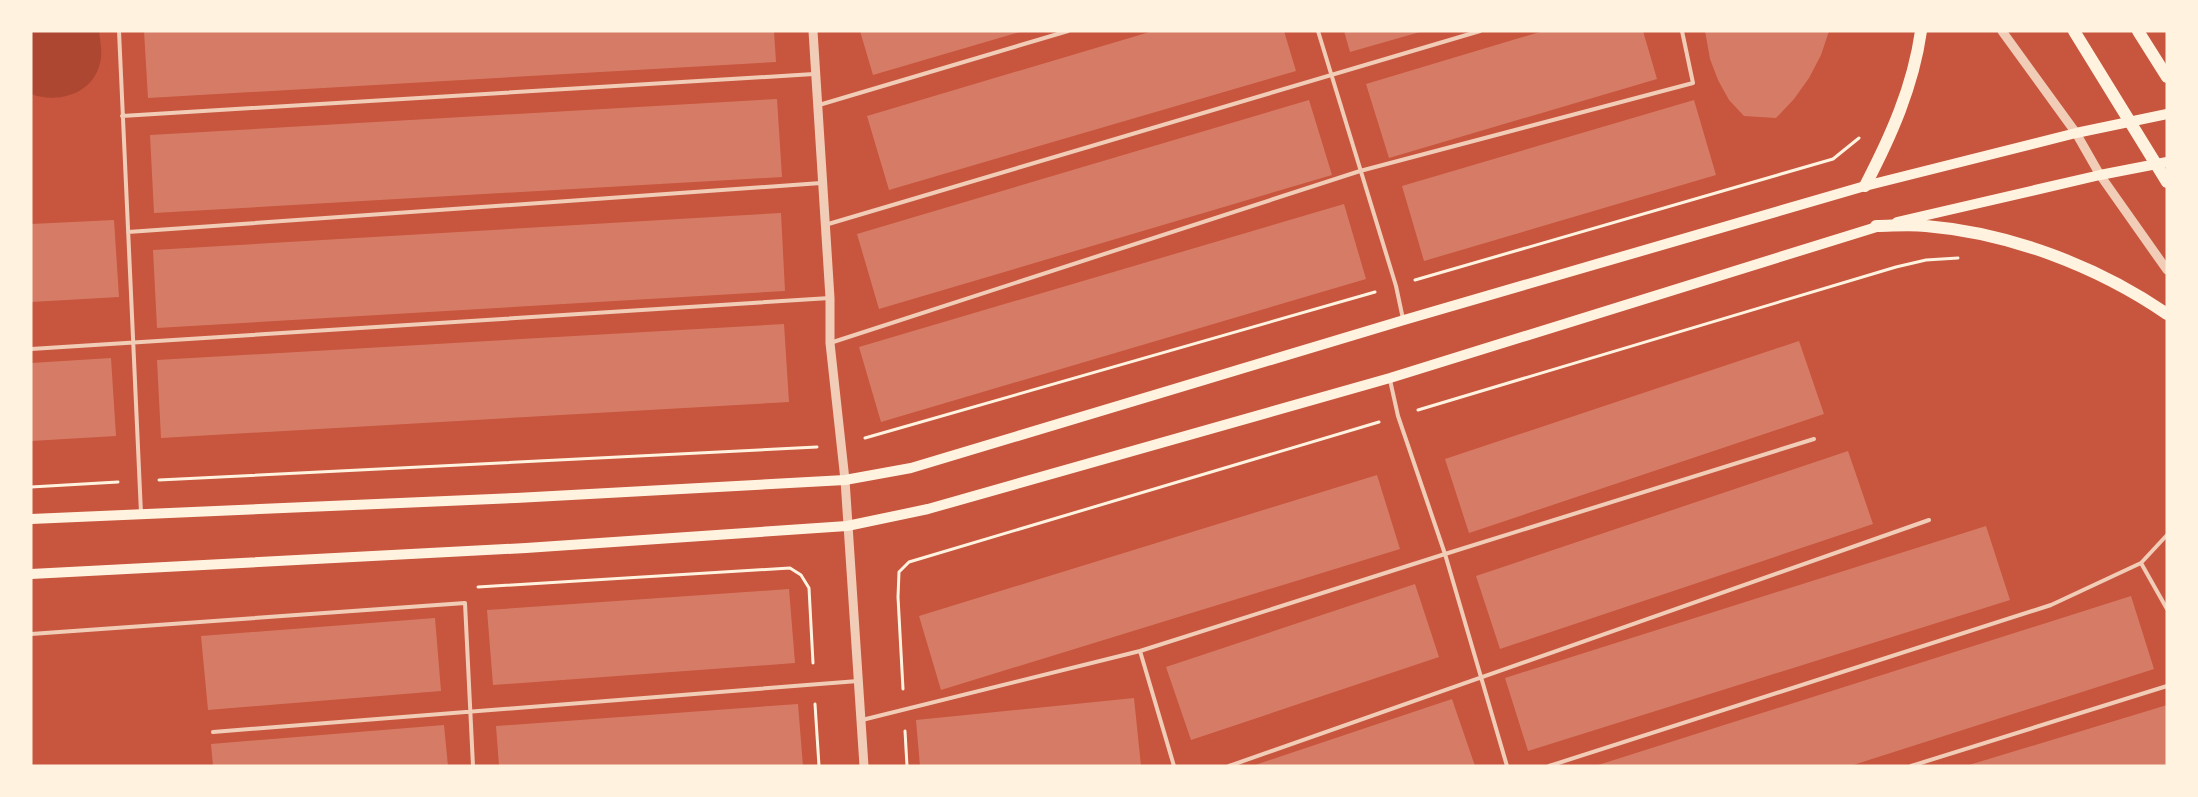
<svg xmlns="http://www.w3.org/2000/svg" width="2198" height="797" viewBox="0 0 2198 797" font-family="'Open Sans',sans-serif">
<rect width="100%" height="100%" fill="#c8553d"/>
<!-- green -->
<path fill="#ae4732" d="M31,31H99C100,41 103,53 100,63C93,94 58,104 31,94Z"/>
<!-- building -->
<path fill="#d67c66" d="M144,31H774L776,62L148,98Z
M860,31H1020V32L873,75Z
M1153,31H1284L1296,71L889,190L867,116Z
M1344,31H1420V32L1350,52Z
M1543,31H1643L1657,79L1389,158L1366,84Z
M1705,31H1829L1821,55L1809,78L1794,99L1776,118L1744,116L1729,100L1718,80L1710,59Z
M777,99L782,177L154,213L150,135Z
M1309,100L1332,175L879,309L857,234Z
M1694,100L1716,175L1424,261L1402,186Z
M1344,204L1366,279L881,422L859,347Z
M781,213L785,291L157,328L153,250Z
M114,220L119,297L31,302V224Z
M784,324L789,402L161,438L157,360Z
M1799,341L1824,414L1469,533L1445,459Z
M111,358L116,436L31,441V363Z
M1848,451L1873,524L1500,649L1476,576Z
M1377,475L1400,549L941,690L919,616Z
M1986,526L2010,600L1528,751L1505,678Z
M1415,584L1439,657L1191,740L1166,667Z
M789,589L795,663L493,685L487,610Z
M2131,596L2154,669L1850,766H1595Z
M435,618L441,691L208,710L201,636Z
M1134,698L1141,766H920L916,720Z
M1452,699L1475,766H1255V765Z
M798,704L803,766H499L496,726Z
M2167,705V766H1969V765Z
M444,725L448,766H213L211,744Z"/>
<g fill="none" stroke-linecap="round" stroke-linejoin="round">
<!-- path -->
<path stroke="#fff3e0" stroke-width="3" d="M1415,280L1833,159L1859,138
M1418,410L1896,267L1926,260L1958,258
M865,438L1375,292
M159,480L817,447
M31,487L118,482
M478,587L790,568L801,575L809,588L813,663
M903,689L898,597L899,572L909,562L1379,422
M815,704L819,766
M905,731L907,766"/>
<!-- service -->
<path stroke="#f1ccb7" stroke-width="4" d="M119,31L141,513
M1318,31L1396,286L1403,319
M819,105L1068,31
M122,116L814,74
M825,225L1480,31
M128,232L821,183
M830,343L1360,171L1693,83L1682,31
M31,349L830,298
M1390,380L1398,416L1445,554L1507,766
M2141,563L2167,609
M31,634L465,603L473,766
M1140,651L1174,766
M862,720L1140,651L1445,554L1814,439
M213,732L858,681
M1229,766L1929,520
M1549,766L2051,605L2141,563L2167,535
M1911,766L2167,686"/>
<!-- tertiary -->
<path stroke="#f1ccb7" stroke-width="9" d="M813,31L830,298V343L845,480L864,766
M2002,31L2076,133L2100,175L2167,270"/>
<!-- secondary -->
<path stroke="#fff3e0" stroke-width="10" d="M1897,222L2100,175L2167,162
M31,519L516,498L845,480L911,468L1404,320L1865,186L2076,133L2167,114
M31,574L526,548L847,526L928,509L1390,378L1883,225"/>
<!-- primary -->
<path stroke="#fff3e0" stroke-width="12" d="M2074,31L2167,182
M2138,31L2167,77
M1865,186C1891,136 1913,87 1921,31
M1876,226C1892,226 1909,224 1926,226C2010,233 2097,266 2167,314"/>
</g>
<!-- border -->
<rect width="2198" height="797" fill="none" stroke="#fff3e0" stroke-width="65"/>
</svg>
